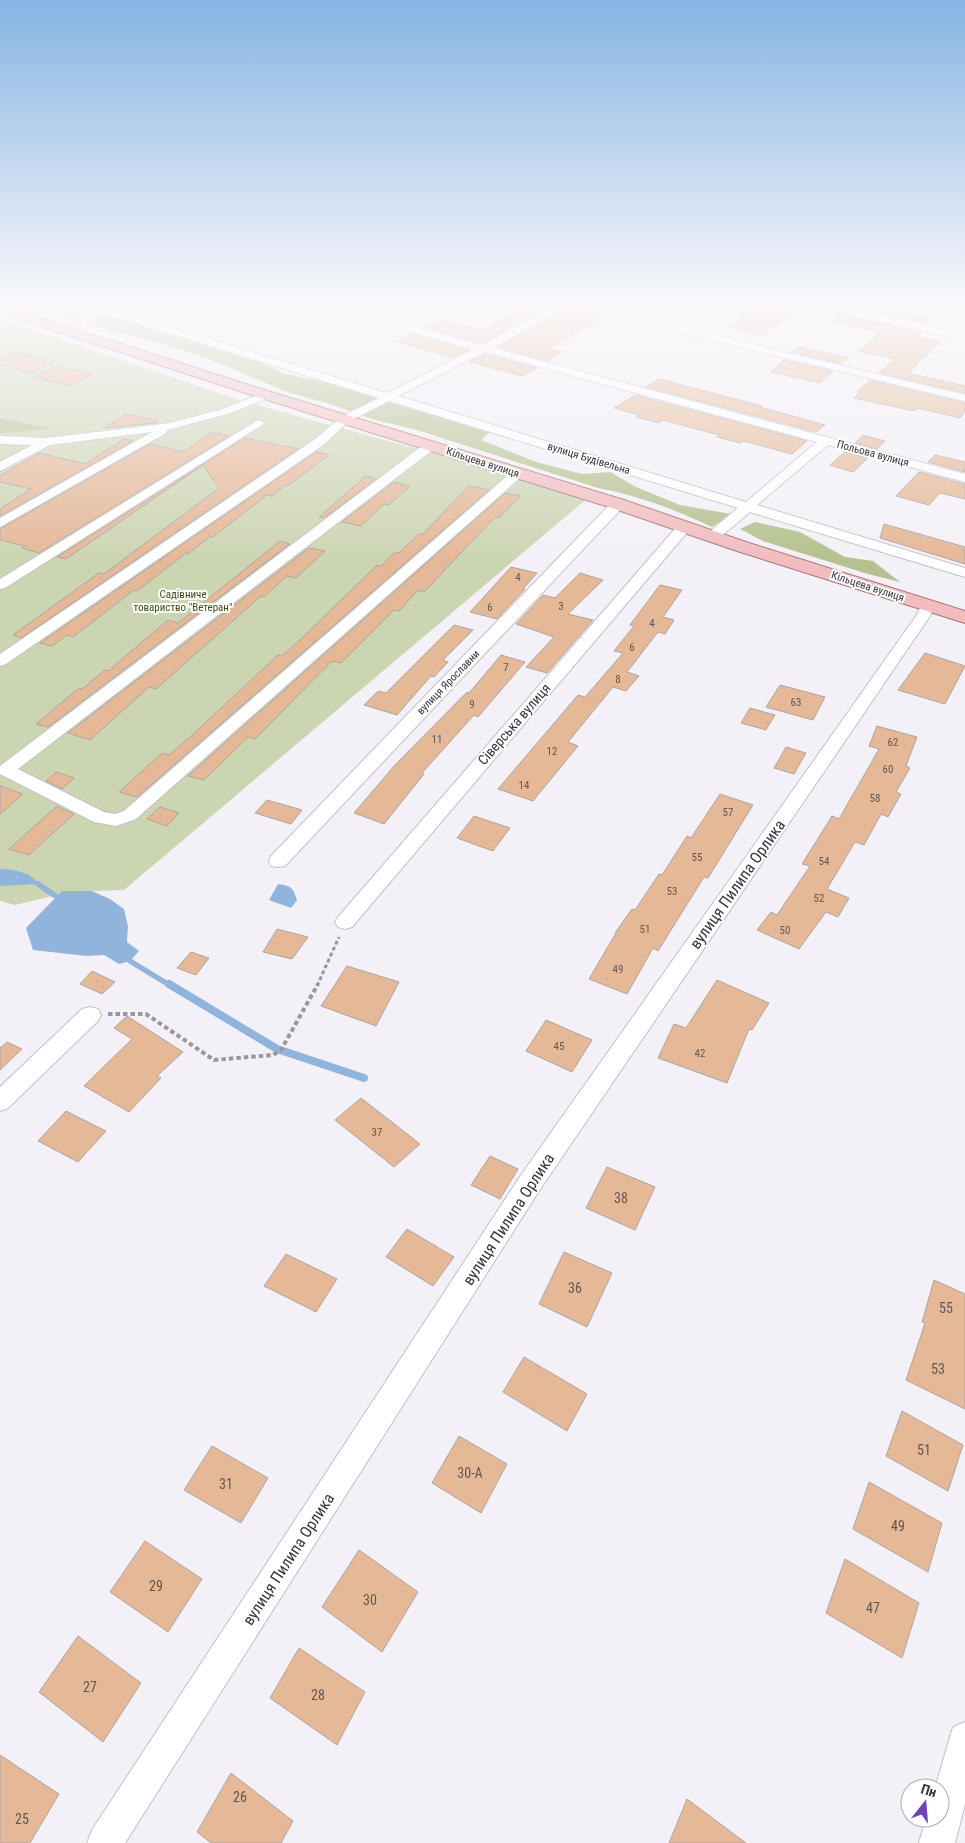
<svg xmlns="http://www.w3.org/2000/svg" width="965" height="1843" viewBox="0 0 965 1843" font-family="'Roboto Condensed',sans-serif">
<rect width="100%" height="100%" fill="#f4f0f7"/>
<!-- green -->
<path fill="#ccd5b2" d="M18,304H101L83,325Z
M0,319L242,401L590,496L124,890L70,892L15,905L0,901V432L51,429L0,418Z"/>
<!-- forest -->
<path fill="#b5c18f" d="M100,316L133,321L256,359L281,373L348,387L398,405L491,431L481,440L536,462L582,474L610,472L636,487L680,505L731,514L712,527C673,509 640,496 598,488L417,430L375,420L327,403L290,393L211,360L163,344L98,327L93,321Z
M0,418L54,429L0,433Z
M755,522L800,532L845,557L873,561L900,582L868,574L763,541L740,529Z"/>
<!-- water -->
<path fill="#90b4db" d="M0,869C12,869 32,872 38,884L0,886Z
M278,884C292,886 293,888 297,900L291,908L269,900Z
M62,891H92L110,899L124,909L128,926L127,942L139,951L130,961L119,964L104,955L87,956L33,950L26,928Z"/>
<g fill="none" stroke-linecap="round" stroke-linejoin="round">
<!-- stream-far1 -->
<path stroke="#90b4db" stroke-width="5.5" d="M38,884L57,897
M130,961L171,986"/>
<!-- stream -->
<path stroke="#90b4db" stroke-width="8" d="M169,984L277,1049L364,1078"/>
</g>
<!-- building -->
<path fill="#e5b897" stroke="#ada5a0" d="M530,304H553L482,343L425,328L441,320L482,330Z
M755,304H808L761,335L728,327Z
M851,304H865L927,318L925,323L849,306Z
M567,308L604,317L548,349L562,352L548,361L498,347Z
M839,314L921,332L918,337L941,341L908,373L965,386V393L879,373L895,359L859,351L880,332L830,321Z
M413,334L469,350L453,357L398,342Z
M799,347L804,348L848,358L841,364L793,352Z
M14,352L55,361L32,373L0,365V359Z
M485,354L537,368L522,376L470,362Z
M784,360L833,371L820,383L771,372Z
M56,366L92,374L70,386L33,377Z
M659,379L762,406L760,407L825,425L816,432L646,387Z
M870,380L965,403V411L960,418L917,408L914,411L854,398L860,392H857Z
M635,395L807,441L792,454L743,441L740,443L717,437L719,435L663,420L659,423L636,417L639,415L614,408Z
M126,414L158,421L155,423L104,428Z
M212,432L229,436L39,553L22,548L25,546L0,540V529L150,444L184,452Z
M863,435L885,441L877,449L855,443Z
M245,438L298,449L21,638L13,635L99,573L104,574L219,488L203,465L66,559L57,557Z
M124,439L133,441L0,516V509L31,489L0,482V476L39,453L85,464Z
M316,452L329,455L289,485H286L272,496L267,495L213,537L211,536L188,554L186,553L137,591L134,590L73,637L67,635L52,646L40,643Z
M845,452L868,458L853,472L830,465Z
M935,455L965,462V472L928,462Z
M919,472L965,484V499L940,493L929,505L896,496Z
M366,476L376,479L324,518L319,517Z
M394,482L410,486L389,505L384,504L361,526L342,522Z
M469,486L489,490L137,797L119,792L162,753L169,755L190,737L278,655L282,656L300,640L377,565L381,566L395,552L399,553L419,534H423Z
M505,493L520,496L499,518L495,517L424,592L418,590L399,611L394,610L341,663L332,661L255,739L248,737L204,780L188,776Z
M884,524L965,547V564L880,538Z
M280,541L290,544L48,727L36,724L79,688L82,689L105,670L108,671L168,620L178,623Z
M309,548L325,551L296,578L287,576L264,597L261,596L156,689L149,687L90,740L68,733Z
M511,567L537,573L523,589H525L497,619L470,612Z
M580,573L603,580L568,614L593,620L547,673L526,667L554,637L516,624L543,595L555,598Z
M660,585L682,590L663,617L674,620L665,634L658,632L627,672L639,676L626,691L613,687L568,742L578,746L533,801L498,789L578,695L585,697L623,653L614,651L634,626L630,625Z
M454,625L473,630L443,660L448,662L434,677L431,676L397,715L364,705L378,691L386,693Z
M925,653L965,666L945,704L898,690Z
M501,655L525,662L478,717L474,715L422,773L424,774L384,824L354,813L395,765L467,692L469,693Z
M780,685L825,697L813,720L766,707Z
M750,708L775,715L766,730L741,723Z
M877,726L917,737L906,766L910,768L896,792L901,794L888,817L881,814L864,845L855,842L827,889L849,898L838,917L826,912L799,949L757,930L771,912L777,915L810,866L802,864L832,816L839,819L879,749L869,746Z
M786,747L806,753L794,774L774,768Z
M56,772L74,778L62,789L46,781Z
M0,786L23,794L0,814Z
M720,794L753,805L708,878L704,877L658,951L653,948L627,994L589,979L616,933H615L632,909L635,910L659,874L662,875L687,836L691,838Z
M267,800L302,810L291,824L255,813Z
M57,806L74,814L29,855L9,849Z
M160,807L179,813L167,826L147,819Z
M474,816L510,828L493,851L457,838Z
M277,929L308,937L292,959L263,952Z
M191,952L209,958L196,975L177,968Z
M347,966L399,982L376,1026L321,1006Z
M92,971L115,982L102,994L80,984Z
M717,980L769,1003L752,1030L749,1029L727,1083L658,1058L674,1024L686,1028Z
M127,1016L183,1052L157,1076L161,1078L129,1112L84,1086L132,1039L114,1028Z
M546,1020L592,1040L572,1072L526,1051Z
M7,1042L22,1049L0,1070V1048Z
M361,1098L420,1144L394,1167L335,1120Z
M66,1111L106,1131L78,1162L38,1141Z
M490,1156L518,1169L500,1199L471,1185Z
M607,1167L655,1187L635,1230L586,1208Z
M407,1229L454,1257L433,1286L386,1257Z
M564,1252L612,1273L587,1327L539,1304Z
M286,1254L337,1279L316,1312L264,1286Z
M934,1280L965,1294V1409L906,1380L925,1323L922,1322Z
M524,1357L587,1394L567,1431L503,1392Z
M902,1411L963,1445L948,1491L886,1456Z
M459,1436L507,1464L481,1513L432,1483Z
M212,1446L268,1478L241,1523L184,1490Z
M869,1482L942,1523L928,1572L853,1529Z
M145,1541L202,1579L168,1632L110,1592Z
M359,1550L418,1592L382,1652L322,1607Z
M845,1559L919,1603L902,1658L826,1613Z
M78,1636L141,1683L103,1742L39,1692Z
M299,1648L365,1692L337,1745L270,1698Z
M0,1755L59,1794L30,1843H0Z
M231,1773L293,1821L281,1843H211L197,1832Z
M687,1799L746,1843H669Z"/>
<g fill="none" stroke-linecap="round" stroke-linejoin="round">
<!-- minor casing -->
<g stroke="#c3bfc7" stroke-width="2">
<path id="minor" d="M96,304H106L104,307L387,393L474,349L314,306L312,304H328L482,345L557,304H583L965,395V401L567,306L493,348L965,474V482L828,445L757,505L965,568V577L750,512L718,539H708L706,536L708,533L738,508L389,401L349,421L322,446L6,664L0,666V654L314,440L341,417L379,398L99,312L80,335H72V331ZM485,352L817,442L746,502L398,396Z
M812,304H830L965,334V340L817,307Z
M266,392L272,395L270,397L231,413L167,430L166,433L0,527V518L152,432L50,445L0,471V462L32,445L0,444V436L47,438L170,423L223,409Z
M258,420L264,423L262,425L5,588L0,589V579Z
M431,441L437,445L435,448L18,769L104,812L115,814L124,811L514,470H522L524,473L522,476L136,819L116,826L94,822L0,774V766L427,442Z
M618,500L624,504L623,507L285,866L278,867L271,866L269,861L271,856L613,501Z
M685,522L692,526L690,529L352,927L345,929L338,927L335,922L338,917L680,523Z
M928,601L933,602L935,605L930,616L539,1191L125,1843H87L92,1830L521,1175L916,616L923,602Z
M90,1007L98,1009L101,1015L98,1021L8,1108L0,1111V1087L82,1009Z
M965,1722V1804L955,1843H919L926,1818H940V1788H935L953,1727Z"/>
</g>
<!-- major casing -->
<g stroke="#aa7174" stroke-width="2">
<path id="major" d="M0,305L271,392L624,500L749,543L965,611V623L737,551L612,508L261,398L0,313Z"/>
</g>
<!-- path-far1 -->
<path stroke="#9b989d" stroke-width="3" stroke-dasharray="4 2.5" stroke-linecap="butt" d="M317,986L339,937"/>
<!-- path -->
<path stroke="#9b989d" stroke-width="4" stroke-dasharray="4.5 3" stroke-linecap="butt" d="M108,1014H146L214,1060L273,1055L281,1050L318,984"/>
<!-- minor -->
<use href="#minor" fill="#fff" fill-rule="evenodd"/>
<!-- major -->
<use href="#major" fill="#f1bdbf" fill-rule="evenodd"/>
</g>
<!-- sky -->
<linearGradient id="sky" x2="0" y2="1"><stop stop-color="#85b4e3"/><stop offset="0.54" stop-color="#faf8fb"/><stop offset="1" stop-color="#faf8fb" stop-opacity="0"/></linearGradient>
<rect width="965" height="562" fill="url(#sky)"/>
<g text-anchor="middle" stroke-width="4" stroke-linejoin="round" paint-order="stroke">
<!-- far-street labels -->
<g font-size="11" fill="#373538" stroke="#fff">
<text transform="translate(873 453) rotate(15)" y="4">Польова вулиця</text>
<text transform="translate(589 458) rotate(17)" y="4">вулиця Будівельна</text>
<text transform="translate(483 462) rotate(18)" y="4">Кільцева вулиця</text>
<text transform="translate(868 586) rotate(18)" y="4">Кільцева вулиця</text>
<text transform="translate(448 682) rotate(-46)" y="4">вулиця Ярославни</text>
</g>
<!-- number labels -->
<g font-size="11" fill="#625650">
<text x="518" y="581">4</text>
<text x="561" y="610">3</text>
<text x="490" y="611">6</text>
<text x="652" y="627">4</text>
<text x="632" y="651">6</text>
<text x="506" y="671">7</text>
<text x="618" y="683">8</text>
<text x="796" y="706">63</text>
<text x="472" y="708">9</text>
<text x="437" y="743">11</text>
<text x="893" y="746">62</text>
<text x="552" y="755">12</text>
<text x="888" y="773">60</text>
<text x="524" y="789">14</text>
<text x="875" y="802">58</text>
<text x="728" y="816">57</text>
<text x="697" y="861">55</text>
<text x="824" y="865">54</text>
<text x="672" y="895">53</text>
<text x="819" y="902">52</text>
<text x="645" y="933">51</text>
<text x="785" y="934">50</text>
<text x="618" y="973">49</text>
<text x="559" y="1050">45</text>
<text x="700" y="1057">42</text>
<text x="377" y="1136">37</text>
</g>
<!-- far-park labels -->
<g font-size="11" fill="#424c14" stroke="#fff">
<text x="183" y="598">Садівниче<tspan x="183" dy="13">товариство "Ветеран"</tspan></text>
</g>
<!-- street labels -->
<g font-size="14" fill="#373538" stroke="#fff">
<text transform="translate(514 724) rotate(-49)" y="5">Сіверська вулиця</text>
</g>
<!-- near-number labels -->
<g font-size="14" fill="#625650">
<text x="621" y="1203">38</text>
<text x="575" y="1293">36</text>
<text x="946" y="1313">55</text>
<text x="938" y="1374">53</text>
<text x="924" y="1455">51</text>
<text x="470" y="1478">30-А</text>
<text x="226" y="1489">31</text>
<text x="898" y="1531">49</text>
<text x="156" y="1591">29</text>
<text x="370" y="1605">30</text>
<text x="873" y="1613">47</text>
<text x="90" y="1692">27</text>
<text x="318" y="1700">28</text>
<text x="240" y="1802">26</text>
<text x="22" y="1824">25</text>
</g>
<!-- near-street labels -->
<g font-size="16" fill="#373538" stroke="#fff">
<text transform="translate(737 884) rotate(-55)" y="6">вулиця Пилипа Орлика</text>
<text transform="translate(508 1219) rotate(-57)" y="6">вулиця Пилипа Орлика</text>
<text transform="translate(288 1559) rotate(-57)" y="6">вулиця Пилипа Орлика</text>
</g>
</g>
<!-- north arrow -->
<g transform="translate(925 1803) rotate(17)"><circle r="24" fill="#ffffff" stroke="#afaeaf"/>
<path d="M0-4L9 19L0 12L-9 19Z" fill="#6f43bb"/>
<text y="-8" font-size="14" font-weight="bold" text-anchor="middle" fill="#373538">Пн</text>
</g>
</svg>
